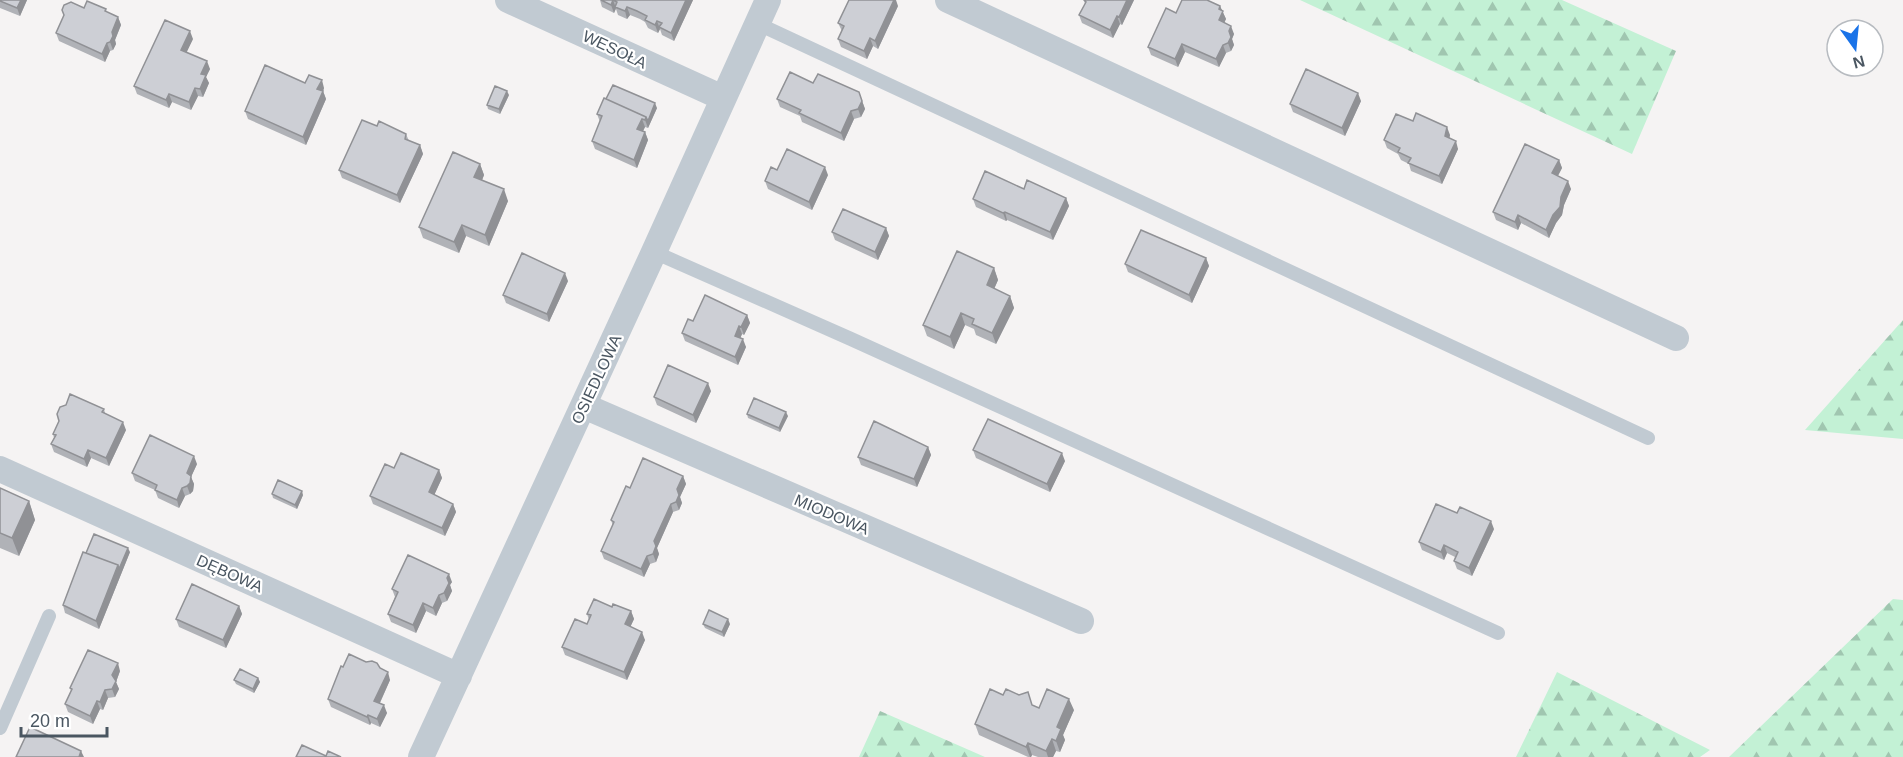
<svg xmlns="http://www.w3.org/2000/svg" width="1903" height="757" viewBox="0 0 1903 757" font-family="Helvetica,sans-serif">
<defs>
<pattern id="forest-firs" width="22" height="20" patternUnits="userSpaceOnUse" patternTransform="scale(1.5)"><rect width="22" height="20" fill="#c3f1d5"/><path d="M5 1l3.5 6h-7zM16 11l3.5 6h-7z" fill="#a0c6b0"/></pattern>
</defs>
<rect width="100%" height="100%" fill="#f5f3f3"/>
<!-- forest -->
<path fill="url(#forest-firs)" d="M1300,0H1562L1676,51L1632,154Z
M1903,320V439L1805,430Z
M1893,599L1903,600V757H1729Z
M1557,672L1710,750L1700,757H1516Z
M880,711L985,757H859Z"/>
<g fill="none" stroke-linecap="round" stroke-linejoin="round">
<!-- lane -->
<path stroke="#c1cad2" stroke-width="14" d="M756,23L1648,438
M654,252L851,339L1498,633
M0,728L49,616"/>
<!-- street -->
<path stroke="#c1cad2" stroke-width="26" d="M508,0L723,98
M948,0L1676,338
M584,406L1081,621
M0,469L459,676
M421,757L654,252L768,0"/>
</g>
<!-- wall -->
<path fill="#b0b2b7" d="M0,0H27L20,16L0,8Z
M600,0H693L674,41L662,35L660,29L658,33L648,28L645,22L640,19L630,15L627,19L618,15L616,9L614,13L602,7Z
M1084,0H1134L1122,25L1120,24L1113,38L1082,23L1079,15L1085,4Z
M898,6L878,49L873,46L867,59L841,47L838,39L842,31L838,23Z
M1220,6L1226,19L1224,22L1234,34L1232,39L1234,45L1231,51L1226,53L1219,67L1185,52L1178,67L1151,55L1148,47L1176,13Z
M84,8L106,9L107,12L118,17L121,25L115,40L116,44L113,50L110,51L105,62L59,41L56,33Z
M193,39L186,52L210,69L206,77L209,83L203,97L198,96L191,110L172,102L169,108L137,94L134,86Z
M305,83L324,88L323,91L326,99L306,145L248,119L245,111Z
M813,83L862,101L865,109L861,117L854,119L844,141L802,122L800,116L780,107L777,99Z
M509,95L500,114L488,109L487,105Z
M606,99L657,108L648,128L645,127L643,131L645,132L648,140L637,168L595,149L592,141L600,122L597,114Z
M1361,101L1345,136L1293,112L1290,104Z
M1413,121L1450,135L1449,138L1458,149L1442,184L1411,171L1409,164L1401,160L1398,154L1387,148L1384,140Z
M377,126L406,134L409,141L420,145L423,154L400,203L342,178L339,170Z
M1559,160L1562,168L1558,176L1571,189L1564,205L1562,215L1556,223L1549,238L1521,223L1518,230L1496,220L1493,212Z
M480,164L484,175L482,180L508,201L489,246L466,236L459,253L423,238L419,227Z
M828,175L812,210L768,189L765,181Z
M1024,189L1066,198L1069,206L1053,240L1007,220L1006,221L976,207L973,199Z
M886,228L889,236L878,260L835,240L832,232Z
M1206,258L1209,266L1192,303L1128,272L1125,264Z
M994,268L998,280L994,289L1010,296L1014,308L996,344L976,335L974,329L965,325L954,349L927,336L923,325Z
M568,281L549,322L506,303L503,295Z
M747,315L750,323L744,335L742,334L740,338L746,347L738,365L685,341L682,333L693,321Z
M711,391L696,423L657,405L654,397Z
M104,409L105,413L126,430L109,466L91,458L87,467L54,452L51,444L54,438L53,434Z
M747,414L788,416L780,432L748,418Z
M928,447L931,455L917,487L861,465L858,457Z
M973,450L1065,461L1050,492L976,458Z
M197,464L191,477L194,484L193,491L190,494L185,496L179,508L158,498L155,490L135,481L132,473Z
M394,468L439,470L442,478L434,495L453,504L456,512L445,536L373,504L370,496Z
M683,476L686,484L680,497L682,503L679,510L673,512L657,548L659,554L656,562L650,564L644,577L604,559L601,551L613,526L611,520L630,488Z
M0,488L29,501L35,520L19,556L0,548Z
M272,494L303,495L297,509L273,498Z
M1494,529L1472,576L1457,569L1454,561L1455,557L1447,553L1444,560L1422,550L1419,542Z
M130,552L99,629L65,613L63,605L86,553Z
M452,582L450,585L452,591L447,601L442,603L436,616L426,611L416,633L391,622L388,614L395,597L392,589Z
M239,606L242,614L226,648L179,627L176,619Z
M612,607L631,611L634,619L630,627L645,640L627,680L565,655L562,647L587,624L589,620L587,614Z
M703,624H730L724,637L705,628Z
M343,667L380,668L390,680L380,703L387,713L380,727L371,723L370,725L331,707L328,699Z
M120,671L116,682L119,689L115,697L108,698L103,710L100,709L93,724L68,712L65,704L71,691L70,688Z
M258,678L260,682L254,693L236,684L234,680Z
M1003,695L1039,708L1074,710L1063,735L1065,740L1060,752L1056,751L1053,757H1038L1032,755L1031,757H1028L979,735L975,724Z"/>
<!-- shaded-wall -->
<path fill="#909195" d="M21,0H27L20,16L17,8Z
M613,0L616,8L614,13L611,5Z
M686,0H693L674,41L671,33Z
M894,0H896L898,6L878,49L875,41Z
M1127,0H1134L1122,25L1119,17Z
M1220,6L1226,19L1222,28L1219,20V9Z
M627,7L630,15L627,19L625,11Z
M1117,16L1120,24L1113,38L1110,30Z
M118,17L121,25L115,40L116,44L113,50L110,42L112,32Z
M657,21L660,29L658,33L655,25Z
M1231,26L1234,34L1232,39L1234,45L1231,51L1228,43L1229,31Z
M190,31L193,39L184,58L181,50Z
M870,38L873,46L867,59L864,51Z
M107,43L110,51L105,62L102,54Z
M1182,44L1185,52L1178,67L1175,59Z
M1223,45L1226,53L1219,67L1216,59Z
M207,61L210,69L206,77L209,83L203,97L200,89L201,74Z
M322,80L324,88L323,91L326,99L306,145L303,137L317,89Z
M195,88L198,96L191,110L189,102Z
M507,91L509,95L500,114L499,109Z
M859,92L865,109L861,117L858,109Z
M1358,93L1361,101L1345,136L1342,128Z
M169,94L172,102L169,108L166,100Z
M655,103L657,108L648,128L645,120Z
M851,111L854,119L844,141L841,133Z
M642,119L645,127L640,137L637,129Z
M1447,127L1450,135L1448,144L1445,136Z
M645,132L648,140L637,168L634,160Z
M1456,141L1458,149L1442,184L1439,176Z
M420,145L423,154L400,203L397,195Z
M1559,160L1562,168L1555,181L1552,173Z
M480,164L484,175L479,188L474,177Z
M825,167L828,175L812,210L809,202Z
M1568,181L1571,189L1564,205L1562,215L1556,223L1549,238L1546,230Z
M504,189L508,201L489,246L485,235Z
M1066,198L1069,206L1053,240L1050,232Z
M1005,212L1007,220L1006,221L1003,213Z
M1518,215L1521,223L1518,230L1515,222Z
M462,225L466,236L459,253L454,242Z
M886,228L889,236L878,260L875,252Z
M1206,258L1209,266L1192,303L1189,295Z
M994,268L998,280L991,296L987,285Z
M565,273L568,281L549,322L547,314Z
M1010,296L1014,308L996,344L992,333Z
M961,313L965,325L954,349L950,337Z
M747,315L750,323L744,335L741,327Z
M739,326L742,334L738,344L735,336Z
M743,339L746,347L738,365L735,357Z
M708,383L711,391L696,423L693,415Z
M786,412L788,416L780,432L779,428Z
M123,422L126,430L109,466L106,458Z
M928,447L931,455L917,487L914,479Z
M88,450L91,458L87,467L84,459Z
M1062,453L1065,461L1050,492L1047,484Z
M194,456L197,464L191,477L194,484L193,491L190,494L187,486V473Z
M439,470L442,478L432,500L429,492Z
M683,476L686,484L680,497L682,503L679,510L676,502L677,489Z
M182,488L185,496L179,508L177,500Z
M302,491L303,495L297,509L295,505Z
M29,501L35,520L19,556L12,538Z
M453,504L456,512L445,536L442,528Z
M671,504L673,512L657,548L659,554L656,562L653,554L654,541Z
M1491,521L1494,529L1472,576L1469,568Z
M1444,545L1447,553L1444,560L1441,552Z
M128,548L130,552L99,629L96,621L118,565Z
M647,556L650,564L644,577L641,569Z
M449,574L452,582L450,585L452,591L447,601L444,593L447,578Z
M439,595L442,603L436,616L433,608Z
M423,603L426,611L416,633L413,625Z
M239,606L242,614L226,648L223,640Z
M631,611L634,619L628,632L625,624Z
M728,619L730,624L724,637L722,632Z
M642,632L645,640L627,680L624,672Z
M118,663L120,671L116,682L119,689L115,697L112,689V675Z
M388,672L390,680L377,709L374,701Z
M258,678L260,682L254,693L253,689Z
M105,690L108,698L103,710L100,702Z
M1069,699L1074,710L1063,735L1065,740L1060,752L1056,741L1057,727Z
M97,701L100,709L93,724L90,716Z
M384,705L387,713L380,727L377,719Z
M368,715L371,723L370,725L367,717Z
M1052,739L1056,751L1053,757H1048L1046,751Z
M1028,743L1032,755L1031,757H1030L1026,747Z
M81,751L84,757H79Z"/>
<!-- building -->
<path fill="#cdcfd5" stroke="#909195" stroke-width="1.5" d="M0,0H21L17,8L0,1Z
M601,0H686L671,33L659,27L662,23L657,21L655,25L645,20L647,16L637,11L627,7L625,11L615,7L617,2L613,0L611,5Z
M849,0H894L875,41L870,38L864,51L838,39L844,26L838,23Z
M1084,0H1127L1119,17L1117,16L1110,30L1079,15L1086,2Z
M1182,0H1207L1220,6L1219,9L1223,11L1219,20L1231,26L1229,31L1231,37L1228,43L1223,45L1216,59L1182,44L1175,59L1148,47L1166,8L1176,13Z
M87,1L106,9L105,11L118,17L112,32L113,36L110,42L107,43L102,54L56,33L64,15L62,10L64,5L71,2L84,8Z
M165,20L190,31L181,50L207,61L201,74L206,75L200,89L195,88L189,102L169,94L166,100L134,86Z
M265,65L305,83L309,75L322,80L317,89L323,91L303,137L245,111Z
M1306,69L1358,93L1342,128L1290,104Z
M790,72L813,83L818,74L859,92L862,101L858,109L851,111L841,133L799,113L801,110L777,99Z
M613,85L655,103L648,121L646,117L606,99Z
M495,86L507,91L499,109L487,105Z
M604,98L646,117L645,120L642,119L637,129L645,132L634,160L592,141L602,116L597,114Z
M1416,113L1447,127L1445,136L1456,141L1439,176L1408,163L1411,158L1398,152L1400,148L1384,140L1396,114L1413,121Z
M362,120L377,126L379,121L406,134L405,139L420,145L397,195L339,170Z
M1525,144L1559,160L1552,173L1568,181L1561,197L1560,207L1553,215L1546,230L1518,215L1515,222L1493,212Z
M787,149L825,167L809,202L765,181L771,167L777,170Z
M453,152L480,164L474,177L504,189L485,235L462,225L454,242L419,227Z
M985,171L1024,189L1027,180L1066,198L1050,232L1005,212L1003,213L973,199Z
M843,209L886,228L875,252L832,232Z
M1141,230L1206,258L1189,295L1125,264Z
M957,251L994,268L987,285L1010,296L992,333L972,324L974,319L961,313L950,337L923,325Z
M522,253L565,273L547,314L503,295Z
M705,295L747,315L741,327L739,326L735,336L743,339L735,357L682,333L688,319L693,321Z
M668,365L708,383L693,415L654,397Z
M70,394L104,409L102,412L123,422L106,458L88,450L84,459L51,444L56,435L53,434L59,421L57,414L60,407L66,405Z
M754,398L786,412L779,428L747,414Z
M988,419L1062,453L1047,484L973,450Z
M874,421L928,447L914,479L858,457Z
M150,435L194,456L187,473L191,476L190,483L187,486L182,488L177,500L155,490L157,485L132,473Z
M401,453L439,470L429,492L453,504L442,528L370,496L385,464L394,468Z
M643,458L683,476L677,489L679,495L676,502L671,504L654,541L656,546L653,554L647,556L641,569L601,551L614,522L611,520L626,486L630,488Z
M278,480L302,491L295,505L272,494Z
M0,488L29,501L12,538L0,533Z
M1436,504L1457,513L1460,507L1491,521L1469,568L1454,561L1458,552L1444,545L1441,552L1419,542Z
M94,534L128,548L119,569L118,565L86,553Z
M83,552L118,565L96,621L63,605Z
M408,555L449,574L447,578L449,583L444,593L439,595L433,608L423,603L413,625L388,614L398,592L392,589Z
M192,584L239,606L223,640L176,619Z
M594,599L612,607L613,604L631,611L625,624L642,632L624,672L562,647L575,619L587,624L591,615L587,614Z
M709,610L728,619L722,632L703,624Z
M88,650L118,663L112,675L116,681L112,689L105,690L100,702L97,701L90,716L65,704L72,689L70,688Z
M349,654L366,662L372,661L377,663L380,668L388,672L374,701L384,705L377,719L368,715L367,717L328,699L341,666L343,667Z
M240,669L258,678L253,689L234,680Z
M990,689L1003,695L1006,689L1019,695L1028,692L1032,705L1039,708L1047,689L1069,699L1057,727L1061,729L1056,741L1052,739L1046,751L1028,743L1026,747L975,724Z
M30,727L81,751L79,757H16Z
M302,745L326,756L328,751L341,757H296Z"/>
<g text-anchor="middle" stroke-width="4.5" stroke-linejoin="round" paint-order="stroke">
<!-- street labels -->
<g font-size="16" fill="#4a5661" stroke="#fff">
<text transform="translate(615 49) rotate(25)" y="6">WESOŁA</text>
<text transform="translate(596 379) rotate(-65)" y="6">OSIEDLOWA</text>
<text transform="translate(832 514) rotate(23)" y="6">MIODOWA</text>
<text transform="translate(230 573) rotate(24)" y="6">DĘBOWA</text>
</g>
</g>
<!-- north arrow -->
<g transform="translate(1855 48) rotate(165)"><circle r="28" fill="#ffffff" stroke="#b7bbc0" stroke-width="1.5"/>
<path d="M0-4.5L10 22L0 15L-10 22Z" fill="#1a73e8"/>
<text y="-9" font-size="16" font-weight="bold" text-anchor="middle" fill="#4a5661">N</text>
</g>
<!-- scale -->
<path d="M21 727v9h86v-9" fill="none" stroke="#4a5661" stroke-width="3"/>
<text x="30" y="727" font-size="18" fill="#4a5661" stroke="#ffffff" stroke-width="4.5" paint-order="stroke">20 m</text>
</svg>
